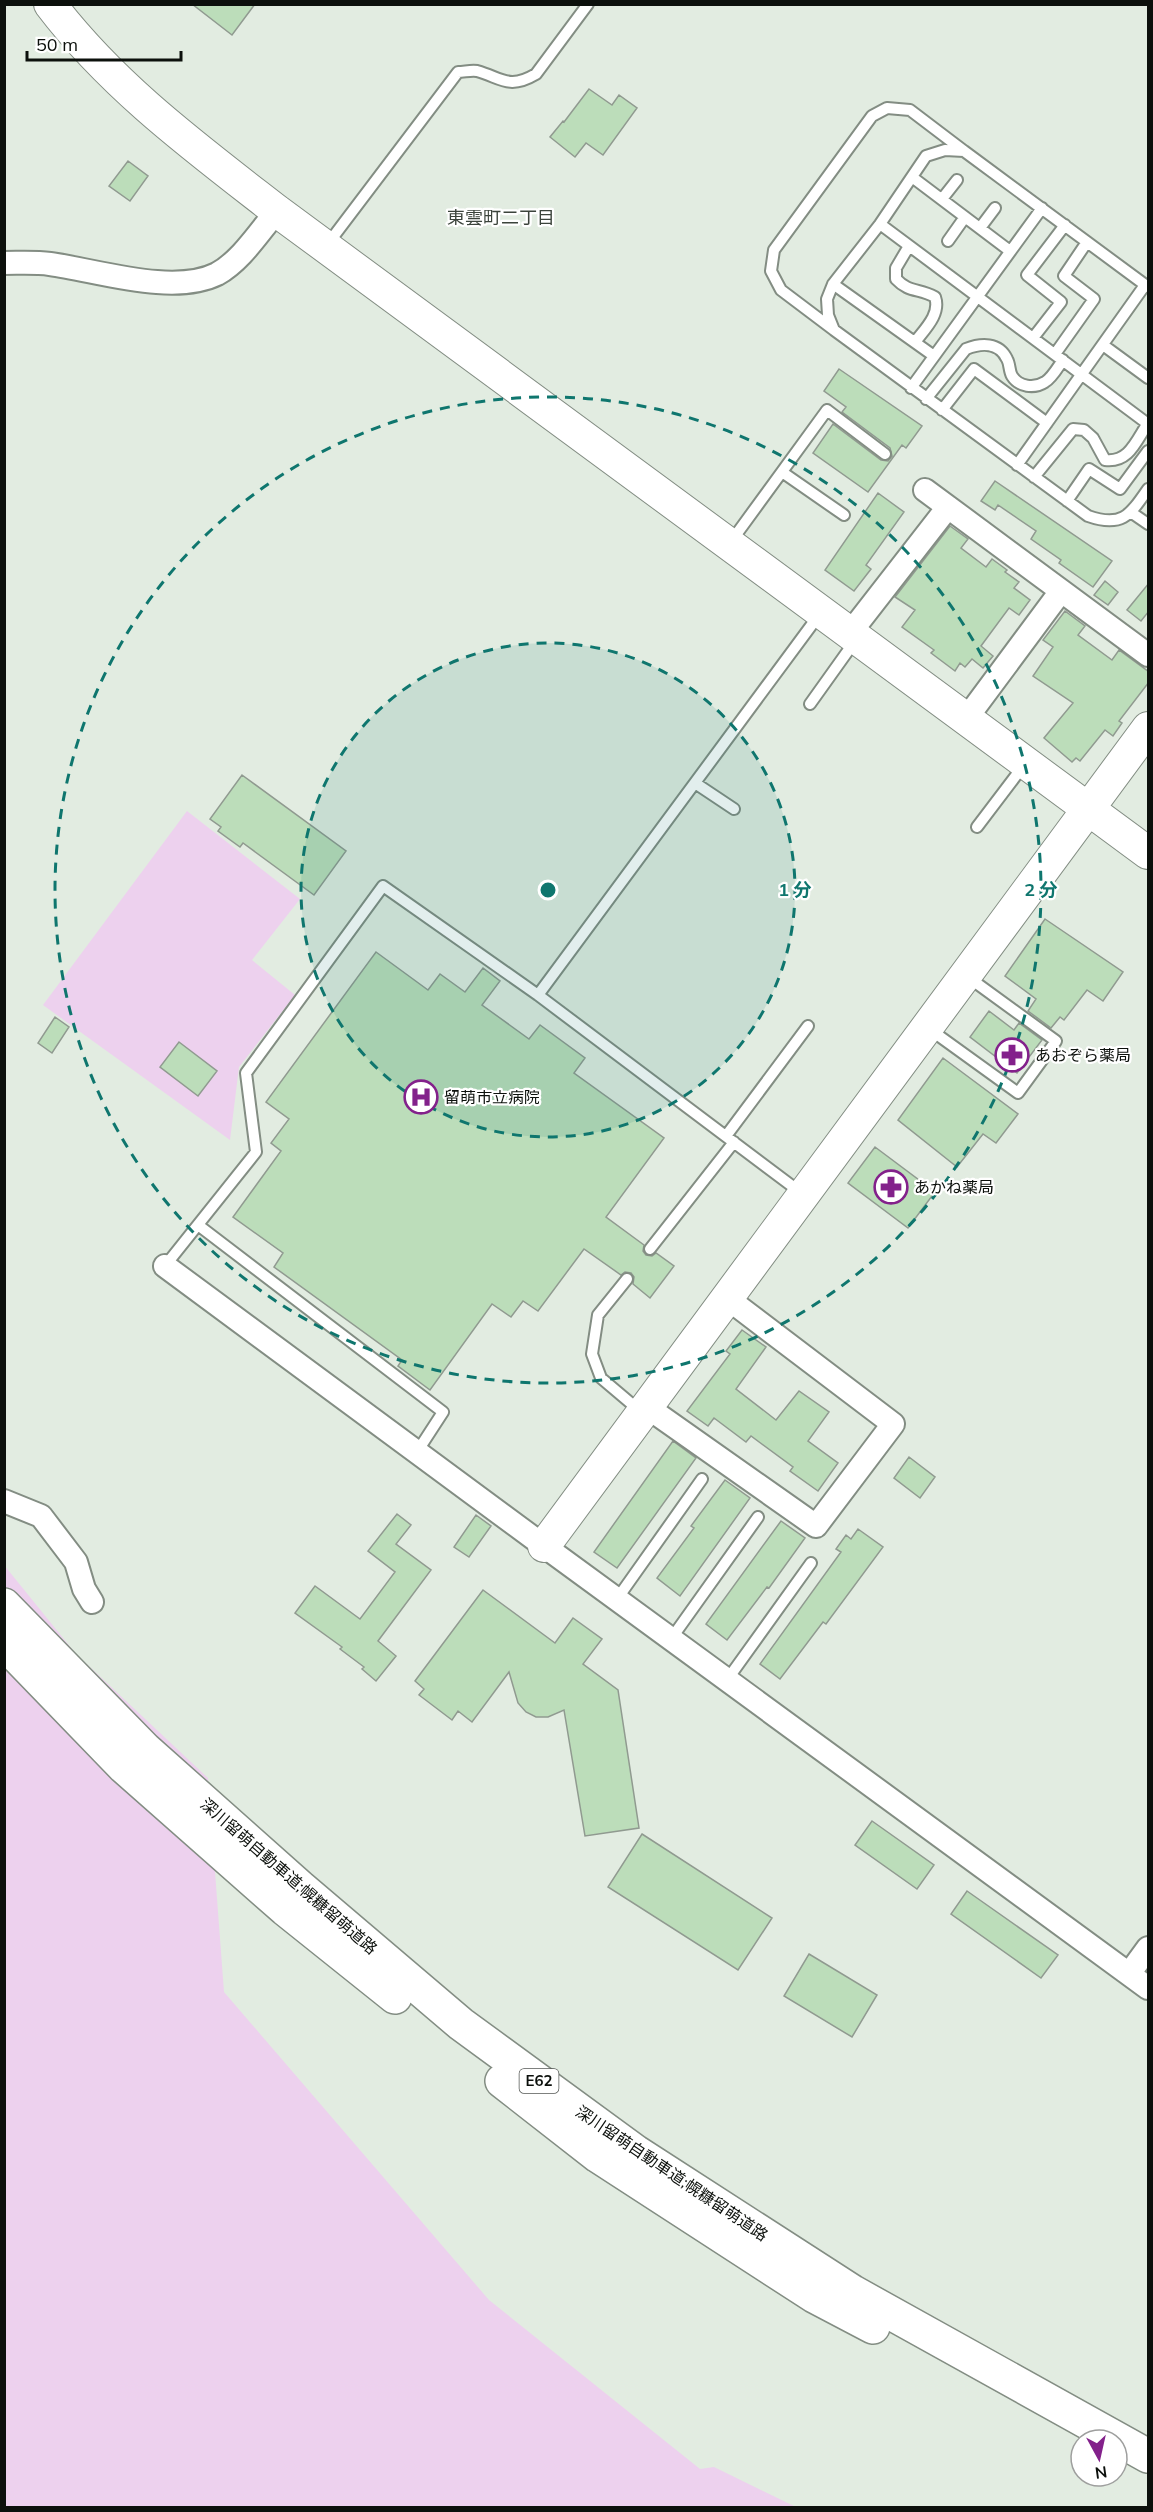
<svg xmlns="http://www.w3.org/2000/svg" width="1153" height="2512" viewBox="0 0 1153 2512" font-family="Mulish,'Noto Sans JP',sans-serif">
<rect width="100%" height="100%" fill="#e2ece1"/>
<!-- green -->
<path fill="#edd1ee" d="M187,811L300,899L252,960L295,995L239,1067L230,1140L43,1005Z
M4,1565L76,1654L208,1778L224,1992L489,2300L700,2469L714,2467L796,2507H5Z"/>
<!-- building -->
<path fill="#bcddba" stroke="#909a90" stroke-width="1.5" d="M192,4H255L232,35Z
M589,89L612,105L619,95L637,108L603,155L586,143L575,157L550,137L563,121L564,122Z
M128,161L148,176L130,201L109,186Z
M839,369L922,426L906,448L902,445L868,492L813,453L833,424L881,460L888,461L892,456L890,448L842,412L846,407L824,391Z
M995,481L1112,561L1093,587L1059,563L1061,560L1031,539L1036,531L998,505L995,510L981,501Z
M878,493L904,512L866,565L871,569L854,591L825,570Z
M950,526L968,539L961,548L986,567L992,559L1007,570L1005,572L1019,582L1014,588L1030,600L1019,615L1009,608L981,646L993,656L983,668L972,659L965,667L960,663L955,671L931,653L934,650L902,627L915,610L895,597Z
M1105,581L1118,592L1108,605L1094,595Z
M1149,583V611L1141,621L1127,610Z
M1065,611L1085,626L1078,635L1112,660L1119,650L1149,672V682L1119,721L1122,723L1113,736L1105,730L1080,761L1076,758L1072,762L1044,738L1073,703L1033,676L1053,647L1043,640Z
M242,775L346,851L314,895L243,843L240,847L218,831L221,827L210,819Z
M1045,919L1123,972L1103,1001L1087,990L1064,1020L1060,1017L1051,1028L1028,1011L1036,999L1005,976Z
M376,952L428,990L440,974L465,992L483,968L500,981L482,1005L529,1039L540,1025L585,1058L574,1073L664,1138L606,1217L644,1245L643,1251L646,1255L652,1256L656,1253L674,1266L650,1298L633,1284L634,1277L631,1273L625,1272L621,1275L584,1249L538,1311L523,1301L511,1317L492,1304L430,1390L398,1366L402,1360L274,1267L283,1253L233,1217L281,1151L271,1143L289,1119L266,1102Z
M989,1011L1014,1030L1019,1023L1042,1040L1017,1073L970,1037Z
M55,1017L69,1027L52,1053L38,1043Z
M179,1042L217,1071L198,1096L160,1067Z
M943,1058L1018,1114L996,1143L983,1134L957,1167L898,1120Z
M875,1147L935,1192L908,1228L848,1183Z
M742,1330L766,1347L736,1389L776,1420L799,1391L829,1412L808,1441L838,1463L818,1491L790,1471L793,1467L751,1436L746,1442L714,1418L708,1426L687,1411L730,1354L726,1351Z
M673,1441L696,1458L617,1568L594,1552Z
M909,1457L935,1477L920,1498L894,1478Z
M725,1480L750,1498L680,1596L657,1578L694,1528L691,1526Z
M397,1514L411,1525L396,1544L431,1570L378,1641L396,1656L376,1681L362,1669L364,1667L340,1649L342,1647L295,1613L315,1586L360,1619L395,1572L368,1551Z
M476,1515L491,1526L469,1557L454,1547Z
M781,1521L805,1538L769,1588L767,1587L727,1640L706,1624Z
M858,1529L883,1547L826,1624L823,1622L780,1679L760,1664L841,1552L836,1549L846,1535L851,1539Z
M483,1590L555,1643L573,1618L602,1639L583,1664L618,1690L639,1828L585,1836L564,1710L548,1717H536L526,1712L518,1703L509,1672L472,1722L458,1711L452,1720L419,1695L424,1689L415,1681Z
M872,1821L934,1865L917,1889L855,1845Z
M642,1834L772,1918L738,1970L608,1887Z
M967,1891L1058,1955L1041,1978L951,1914Z
M809,1954L877,1995L852,2037L784,1996Z"/>
<g fill="none" stroke-linecap="round" stroke-linejoin="round">
<!-- lane casing -->
<g stroke="#838d83" stroke-width="14">
<path id="lane" d="M912,177L1010,251
M942,199L957,180
M880,224L1148,424
M980,228L995,208
M948,241L965,217
M327,245L458,72C464,72 471,70 477,71C502,78 509,90 536,74L588,4
M909,246L896,268V279C909,293 919,288 935,297C941,314 925,329 915,342
M833,284L934,356
M1148,287L964,151L945,150L926,156L880,224L833,284L827,299L828,315L834,330L1088,516C1122,528 1130,515 1148,489
M834,330L781,290L771,271L774,250L872,116L887,108L910,110L964,151
M1033,338L1061,302L1027,275L1065,225
M1103,345L1148,378
M1055,354L1094,299L1064,276L1087,242
M911,388L1042,208
M926,399L966,349C981,343 999,342 1007,359C1010,364 1009,371 1012,376C1019,387 1034,389 1045,382C1052,378 1058,367 1063,360
M942,410L974,369L1047,423
M1017,465L1145,285
M782,472L844,515
M1034,477L1073,429L1084,430L1093,438L1105,460C1129,463 1136,441 1148,423
M1067,501L1089,469L1120,489L1148,451
M1132,513L1148,524
M730,543L827,410L885,454
M810,704L855,641
M695,783L734,809
M977,827L1024,765
M928,1028L1018,1093L1056,1041L968,977
M726,1136L808,1026
M800,1192L538,995L819,615
M198,1225L443,1412L417,1452
M650,1249L734,1142
M165,1266L256,1152L246,1073L383,886L538,995
M627,1279L598,1315L592,1354L601,1378L640,1411
M617,1599L702,1479
M671,1639L758,1517
M727,1680L811,1563"/>
</g>
<!-- street casing -->
<g stroke="#838d83" stroke-width="26">
<path id="street" d="M4,263C20,263 35,262 50,264C96,270 173,296 217,274C241,261 259,232 277,211
M925,490L1148,655
M850,633L948,507
M966,719L1061,591
M165,1266L544,1546L1148,1988
M647,1407L816,1526L893,1424L727,1298
M4,1501L41,1516L76,1562L84,1589L92,1602
M1129,1974L1148,1948"/>
</g>
<!-- secondary casing -->
<g stroke="#838d83" stroke-width="34">
<path id="secondary" d="M50,4C113,87 196,148 277,211L1148,853
M544,1546L1148,728"/>
</g>
<!-- highway casing -->
<g stroke="#838d83" stroke-width="36">
<path id="highway" d="M4,1605L145,1749L300,1887L461,2024L636,2152L853,2292L1148,2456
M4,1643L124,1767L285,1909L395,1997
M502,2081L598,2156L814,2296L873,2327"/>
</g>
<!-- lane -->
<use href="#lane" stroke="#fff" stroke-width="10"/>
<!-- street -->
<use href="#street" stroke="#fff" stroke-width="22"/>
<!-- secondary -->
<use href="#secondary" stroke="#fff" stroke-width="32"/>
<!-- highway -->
<use href="#highway" stroke="#fff" stroke-width="33"/>
</g>
<!-- distance rings -->
<circle cx="548" cy="890" r="247" fill="#0f766e" fill-opacity=".12"/>
<g fill="none" stroke="#0f766e" stroke-width="3" stroke-dasharray="10 8">
<circle cx="548" cy="890" r="247"/>
<circle cx="548" cy="890" r="493"/>
</g>
<!-- icons -->
<defs>
<g id="pharmacy-ring" transform="scale(1.725)"><circle r="9.5" fill="#fff" stroke="#83218b" stroke-width="1.5"/><path d="M-2-6h4v4h4v4h-4v4h-4v-4h-4v-4h4Z" fill="#83218b"/></g>
<g id="hospital-ring" transform="scale(1.725)"><circle r="9.5" fill="#fff" stroke="#83218b" stroke-width="1.5"/><path d="M-5-5h3v3.5h4V-5h3V5h-3V1.5h-4V5h-3Z" fill="#83218b"/></g>
</defs>
<g fill-rule="evenodd">
<use href="#pharmacy-ring" x="1012" y="1055"/>
<use href="#hospital-ring" x="421" y="1097"/>
<use href="#pharmacy-ring" x="891" y="1187"/>
</g>
<g text-anchor="middle" stroke-width="4.5" stroke-linejoin="round" paint-order="stroke">
<!-- shield labels -->
<rect fill="#fff" stroke="#555855" stroke-width="1.5" x="519.5" y="2069" width="39" height="24" rx="4.5"/>
<g font-size="15" font-weight="bold" fill="#0c100c">
<text x="539" y="2086">E62</text>
</g>
<!-- poi labels -->
<g font-size="16" fill="#0c100c" stroke="#fff" text-anchor="start">
<text x="1035" y="1061">あおぞら薬局</text>
<text x="444" y="1103">留萌市立病院</text>
<text x="914" y="1193">あかね薬局</text>
</g>
<!-- street labels -->
<g font-size="16" fill="#0c100c" stroke="#fff">
<text transform="translate(289 1876) rotate(41)" y="6">深川留萌自動車道;幌糠留萌道路</text>
<text transform="translate(672 2173) rotate(34)" y="6">深川留萌自動車道;幌糠留萌道路</text>
</g>
<!-- neighbourhood labels -->
<g font-size="18" fill="#3b433b" stroke="#fff">
<text x="501" y="224">東雲町二丁目</text>
</g>
</g>
<circle cx="548" cy="890" r="9" fill="#0f766e" stroke="#fff" stroke-width="3"/>
<g font-size="18" text-anchor="middle" font-weight="bold" fill="#0f766e" stroke="#fff" stroke-width="4.5" stroke-linejoin="round" paint-order="stroke">
<text x="795" y="896">1 分</text>
<text x="1041" y="896">2 分</text>
</g>
<!-- border -->
<rect width="1153" height="2512" fill="none" stroke="#0c100c" stroke-width="12"/>
<!-- north arrow -->
<g transform="translate(1099 2458) rotate(172)"><circle r="28" fill="#ffffff" stroke="#9e9f9e" stroke-width="1.5"/>
<path d="M0-4.5L10 22L0 15L-10 22Z" fill="#83218b"/>
<text y="-9" font-size="16" font-weight="bold" text-anchor="middle" fill="#0c100c">N</text>
</g>
<!-- scale -->
<path d="M27 51v9h154v-9" fill="none" stroke="#0c100c" stroke-width="3"/>
<text x="36" y="51" font-size="18" fill="#0c100c" stroke="#ffffff" stroke-width="4.5" paint-order="stroke">50 m</text>
</svg>
